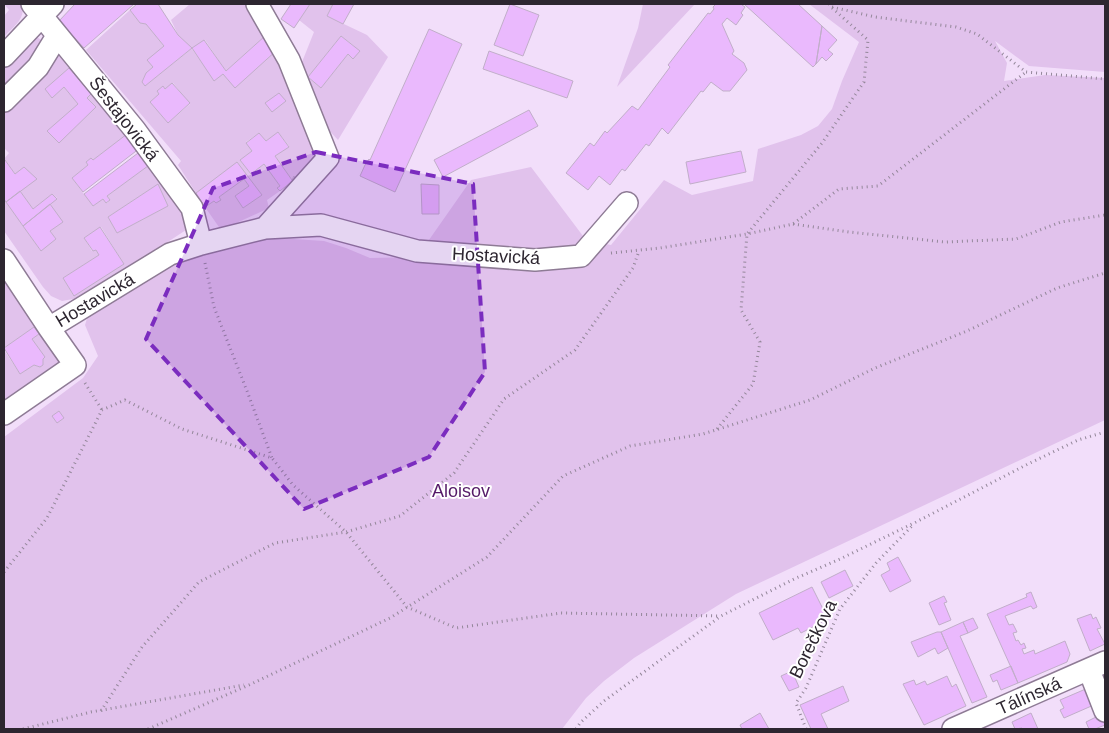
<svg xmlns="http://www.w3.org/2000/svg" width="1109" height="733" viewBox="0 0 1109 733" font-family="Helvetica,sans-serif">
<rect width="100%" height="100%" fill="#f2defa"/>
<!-- green -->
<path fill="#e1c2ec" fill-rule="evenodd" d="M4,4H21C28,17 12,28 4,37V16L9,10Z
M190,4H252L265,36L226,71L205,40L192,49L214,80L223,74L235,87L277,50L321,157L295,179L293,176L294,178L292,180L275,156L289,146L278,132L266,141L259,133L246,142L252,151L240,160L251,174L264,164L280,186L277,188L280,191L267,200L269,208L221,230L205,207L214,201L216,203L220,200L219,197L244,179L249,186L235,196L243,208L262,195L237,163L196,193L178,165L181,161L86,50L130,10L140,23L146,24L164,46L153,67L146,73L142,82L145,86L191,49L178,35L171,20ZM173,83L190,104L168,123L150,102L159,94L157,91L163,86L165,89Z
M310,4H333L327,16L367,35L388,57L338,140L325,126L298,72L314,32L299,20ZM341,36L354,46L353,59L348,54L321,88L308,77Z
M643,4H695L617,87L638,28Z
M809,4H1105V72L1029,66L995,41L1007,63L1004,81L1045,75L1105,78V420L736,594L634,658L604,681L586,698L562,729H4V437L83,378L98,356L85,325L89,312L182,255L262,237L324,241L346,248L370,258L417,257L471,180L531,167L586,240L611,245L664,180L692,195L753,181L758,149L801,135L818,126L832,109L842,81L859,42Z
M35,36L53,47L69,68L46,89L52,98L64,87L78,104L48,131L59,142L96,107L87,98L90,94L127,134L93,160L91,158L86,162L88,165L72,178L93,206L103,199L107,203L110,200L107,196L152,163L190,223L186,230L84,297L62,301L51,296L43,287L4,231V199L40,250L56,239L50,231L62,222L50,204L57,198L52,194L33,209L20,191L15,174L6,161L4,162V159L9,153L4,148V68ZM158,184L168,206L117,233L108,217ZM101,227L124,264L73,295L63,278L99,255L96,250L92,251L84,238Z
M4,273L65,361L4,403V350L20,374L34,365L39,367L43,365V359L45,357L32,339L39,334L34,327L4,348Z"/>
<!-- building -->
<path fill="#eab9fd" stroke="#c1aec9" d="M75,4H134L84,48L59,21Z
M137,4H158L178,35L192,48L145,86L142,82L146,73L153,67L147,60L164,46L146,24L140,23L130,10Z
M291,4H310L294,28L281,19Z
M333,4H354L343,24L327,16Z
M510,4L539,15L523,56L494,45Z
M716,4H743L742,5L745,7L741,13L743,15L736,25L727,18L722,24L734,51L732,54L744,63L747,70L730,91H723L711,82L703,92L701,91L668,134L662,128L649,146L646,144L625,171L622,169L610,185L599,176L588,190L566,173L590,143L594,146L605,131L607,133L632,106L638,110L670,67L668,65L708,13L710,14L714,9L713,7Z
M744,4H798L822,26L816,64L813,67Z
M822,26L837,40L828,50L833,54L826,61L822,57L816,64Z
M429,29L462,44L395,192L360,176L365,165L369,159L370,160Z
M265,36L277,50L235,88L223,74L214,81L192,48L204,40L226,71Z
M341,36L360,51L353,59L348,54L321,88L308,77Z
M489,51L573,81L567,98L483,69Z
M69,68L91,94L87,98L96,107L59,143L47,131L78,104L64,87L52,98L45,89Z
M172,83L190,103L168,123L150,102L159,94L157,91L163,86L165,89Z
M279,93L286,101L272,112L265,103Z
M529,110L538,126L443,177L434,160Z
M278,132L289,147L275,156L292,180L294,176L295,179L280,191L277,188L280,186L264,164L251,174L240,160L252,151L246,143L259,133L266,141Z
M127,134L140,148L83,192L72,178L88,165L86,162L91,158L93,160Z
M142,150L152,163L107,196L110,200L106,203L103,199L93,206L84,194Z
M741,151L746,172L690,184L686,162Z
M5,160L15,174L24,167L37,179L6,202L4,199V162Z
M237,162L262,195L243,208L235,196L249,186L244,179L219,197L221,200L216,203L214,201L205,207L196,193Z
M158,184L168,206L117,233L108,217Z
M421,184L439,185V214H422Z
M20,191L33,209L52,194L57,199L23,226L6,202Z
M50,204L63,222L50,231L56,239L41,251L23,226Z
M100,227L124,264L74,296L63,278L99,255L96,250L93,251L84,238Z
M34,327L39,334L32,339L45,357L43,359V365L40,367L34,365L20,374L4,348Z
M59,411L64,418L57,423L52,416Z
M898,557L911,581L890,592L881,575L890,570L887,563Z
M845,570L853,586L829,598L821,582Z
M812,587L828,619L801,633L798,628L773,640L759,613Z
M1031,592L1037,607L1033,609L1031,606L1005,616L1009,625L1013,624L1017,632L1013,633L1016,641L1018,640L1021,645L1024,643L1026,648L1022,649L1024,654L1034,650L1035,654L1065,641L1070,654L1067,662L1018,683L987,614L1027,597L1026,594Z
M944,596L947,602L944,603L951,620L939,625L929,603Z
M1091,614L1093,619L1096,617L1101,628L1097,629L1105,644L1090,651L1077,619Z
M973,618L978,628L968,633L963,622Z
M963,622L968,633L960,636L987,697L972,703L941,632Z
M937,632H941L948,648L938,654L935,648L918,657L911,642Z
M1011,666L1018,683L1001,690L997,680L993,682L990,675Z
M792,671L799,687L789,691L781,676Z
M947,676L952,687L956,684L966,706L924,725L903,684L914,680L916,685L925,681L927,685Z
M843,686L849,701L821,714L828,729H811L800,705Z
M1088,688L1096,704L1064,718L1060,710L1064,708L1060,700Z
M760,713L769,729H742L740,725Z
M1031,713L1038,729H1023L1022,728L1015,729L1012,722Z
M1100,715L1105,725L1095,729H1089L1086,722Z"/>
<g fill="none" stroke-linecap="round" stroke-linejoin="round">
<!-- minor casing -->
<g stroke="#8e7b95" stroke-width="24">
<path id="minor" d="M32,4L135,130L192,208L201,244
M257,4L289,60L328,158L265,228
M4,56L53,4
M4,101L38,67L57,36
M4,260L49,328
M4,414L75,365L49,328L170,254L201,244L265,228L321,225L417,251L535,260L581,256L627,203
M1089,670L1105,711
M953,729L1105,662"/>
</g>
<!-- path -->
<path stroke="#94879a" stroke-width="3" stroke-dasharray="1 4" stroke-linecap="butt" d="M832,7L875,17L956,27L977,34L1026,72L1105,79
M793,224L849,232L945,242L1016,239L1061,222L1105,215
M611,253L660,248L747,234L793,224L839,189L878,186L1026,72
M205,263L214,307L247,391L272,458
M85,383L102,410
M717,429L753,384L760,342L741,310L747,234L822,143L864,82L868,40L830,6L829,4
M4,572L47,518L102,410L125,400L182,429L272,458L293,485L346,532L407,607L456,628L561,613L721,616
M101,711L142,647L199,582L275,543L346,532L400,516L454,473L504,399L575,350L633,268L639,251
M23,729L91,712L244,685
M148,729L249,685L390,618L487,557L563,476L630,446L703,434L810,400L875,368L967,331L1057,288L1105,273
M576,729L580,723L604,701L721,616L794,579L840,559L916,522L1028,464L1078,440L1105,432
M806,729L796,703L806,688L840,609L876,563L913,525"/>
<!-- minor -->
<use href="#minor" stroke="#fff" stroke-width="21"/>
</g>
<!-- marked area -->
<path fill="#7b2cbf" fill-opacity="0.2" stroke="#7b2cbf" stroke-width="4" stroke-dasharray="10 6" stroke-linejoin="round" d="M316,152L473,184L485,372L429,457L304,509L146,339L213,188Z"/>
<g text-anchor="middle" stroke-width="4" stroke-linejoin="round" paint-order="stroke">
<!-- street labels -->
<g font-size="18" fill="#2d2630" stroke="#fff">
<text transform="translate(124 119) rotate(52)" y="6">Šestajovická</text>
<text transform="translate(496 256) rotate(3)" y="6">Hostavická</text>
<text transform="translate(95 300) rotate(-31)" y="6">Hostavická</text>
<text transform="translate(813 639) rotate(-64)" y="6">Borečkova</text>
<text transform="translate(1029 696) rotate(-24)" y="6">Tálínská</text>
</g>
<!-- park labels -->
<g font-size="18" fill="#551a68" stroke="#fff">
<text x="461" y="497">Aloisov</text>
</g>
</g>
<!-- border -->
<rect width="1109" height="733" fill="none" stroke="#2d2630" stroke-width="10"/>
</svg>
